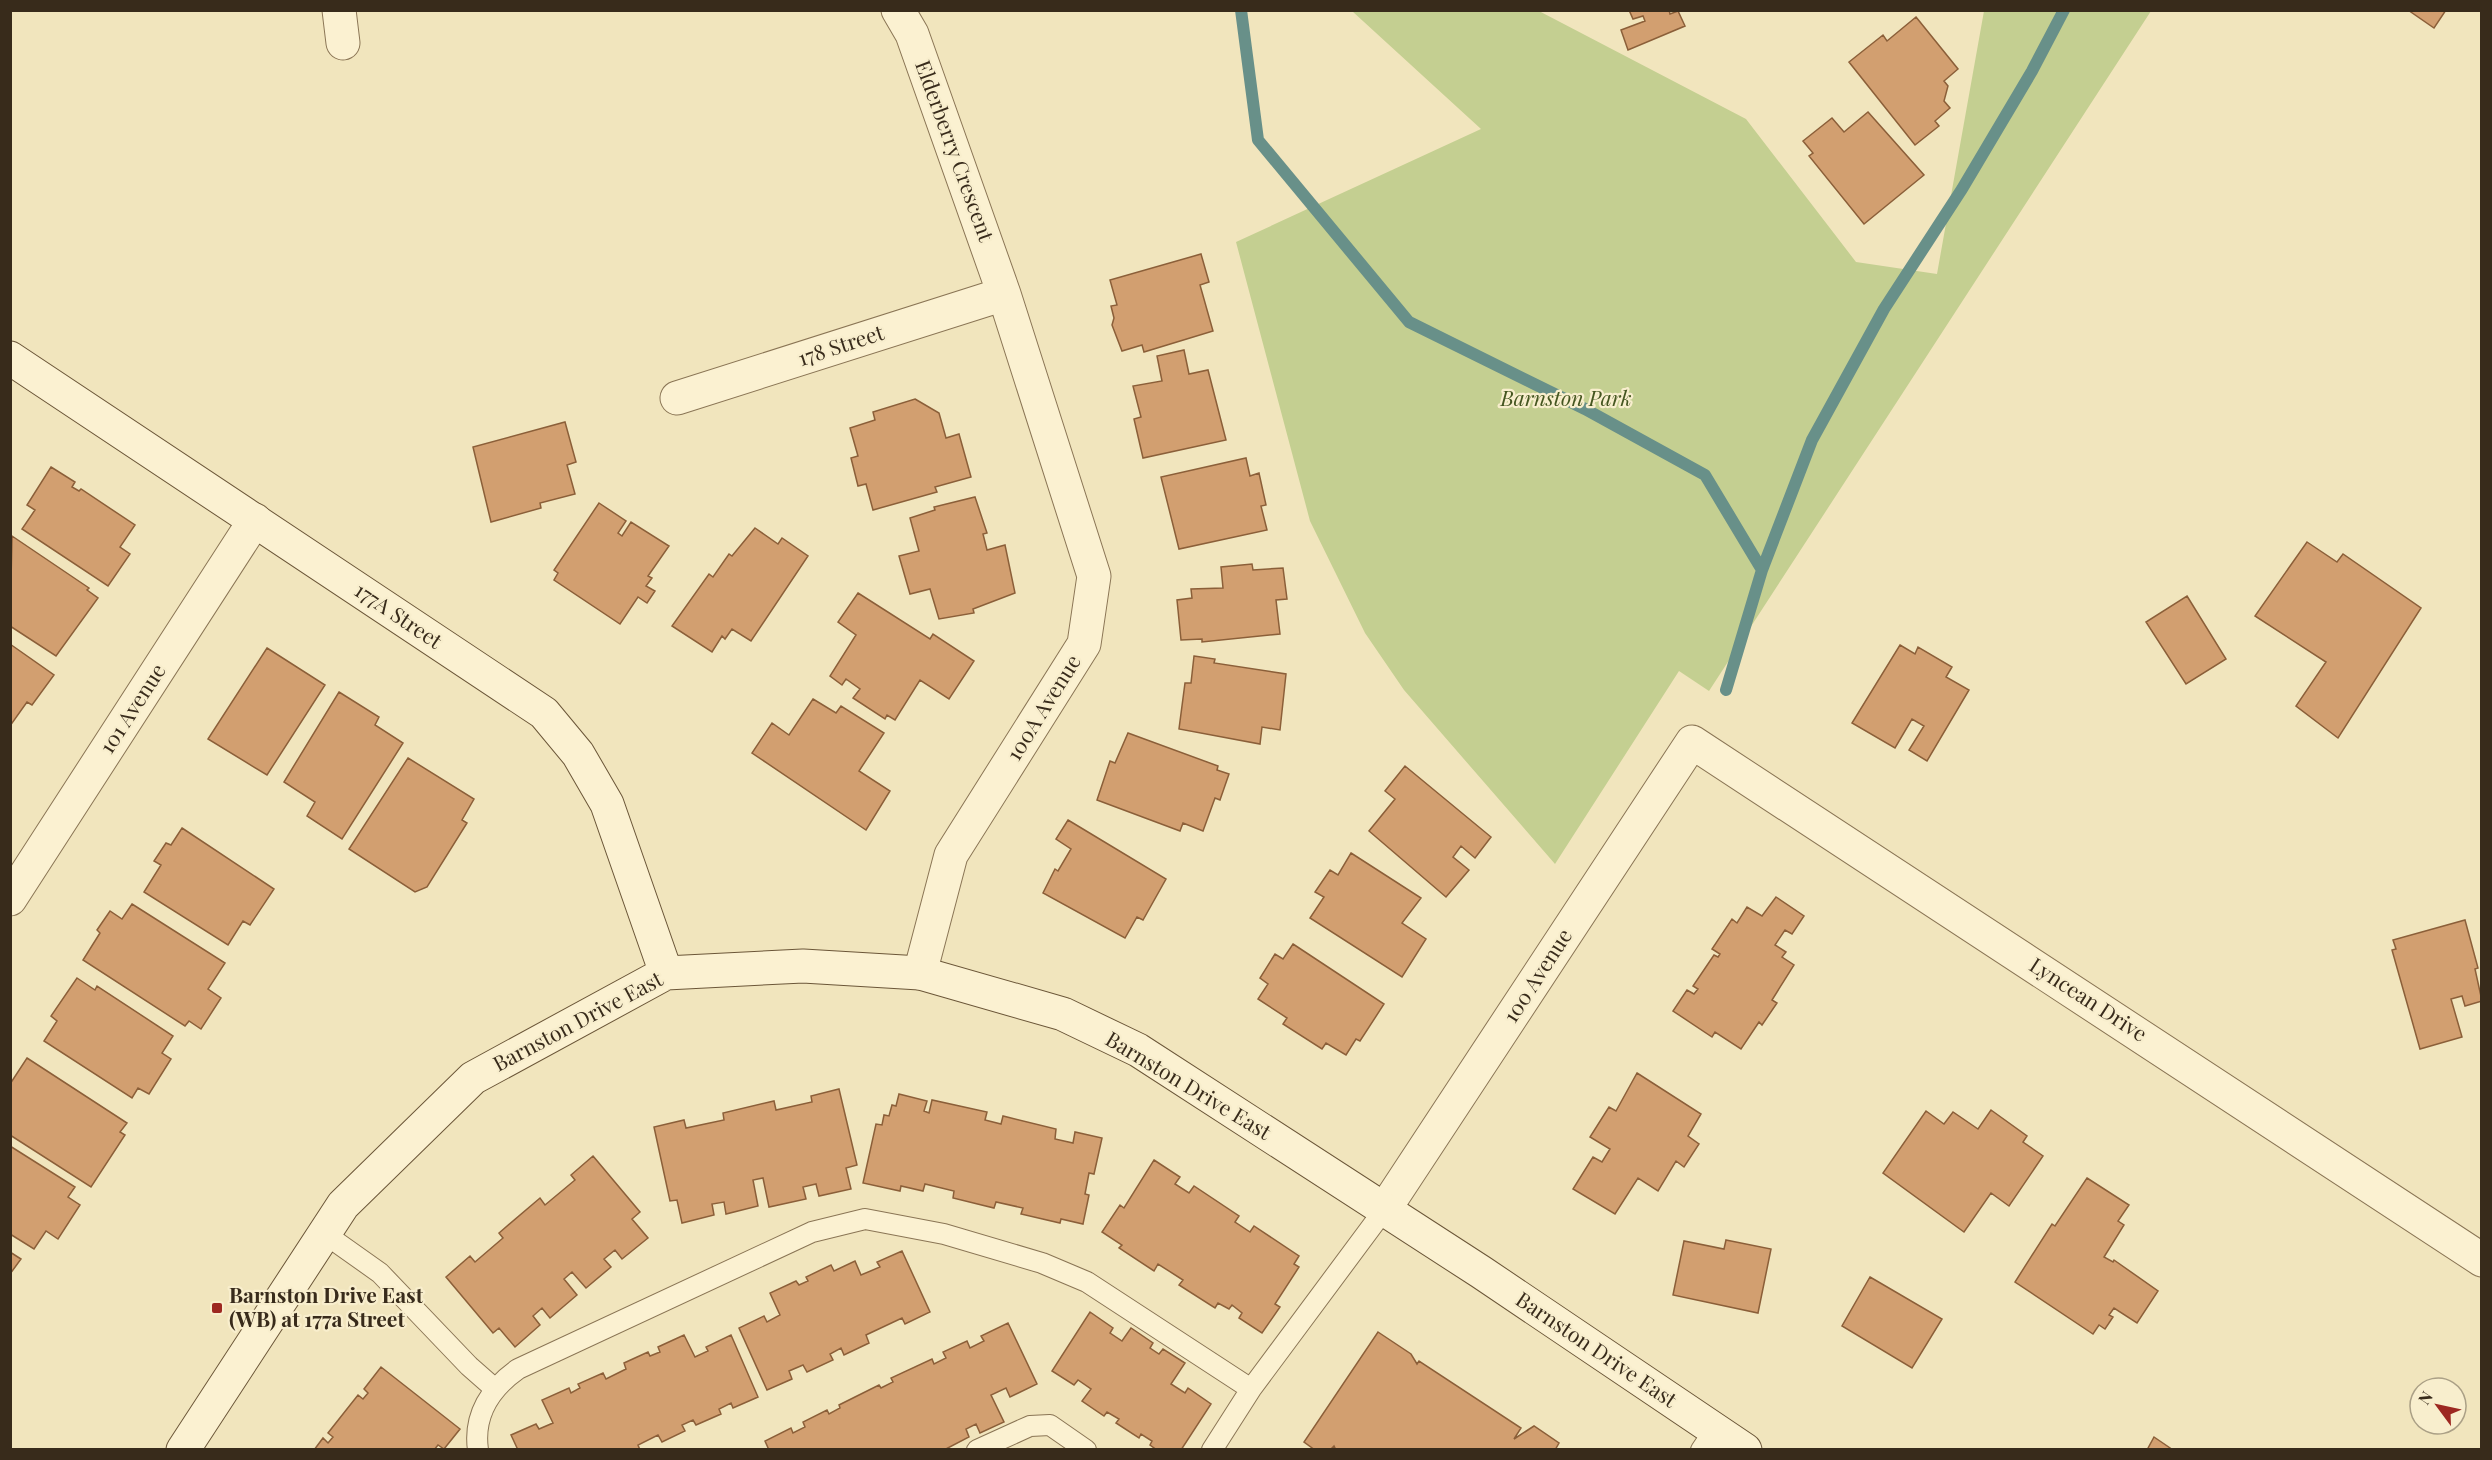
<svg xmlns="http://www.w3.org/2000/svg" width="2492" height="1460" viewBox="0 0 2492 1460" font-family="'Playfair Display',serif">
<rect width="100%" height="100%" fill="#f1e5bd"/>
<!-- green -->
<path fill="#c4cf91" d="M1537,10L1746,119L1856,262L1937,274L1984,11H2151L1709,691L1679,671L1555,864L1404,690L1365,633L1310,521L1236,242L1481,129L1352,11Z"/>
<g fill="none" stroke-linecap="round" stroke-linejoin="round">
<!-- stream -->
<path stroke="#689089" stroke-width="12" d="M1241,10L1258,140L1409,322L1585,409L1705,475L1762,570
M1726,690L1762,570L1812,440L1884,309L1962,189L2032,71L2064,10"/>
</g>
<!-- building -->
<path fill="#d29f70" stroke="#8b5f39" stroke-width="1.5" d="M1629,10H1669L1670,14L1678,11L1685,26L1628,50L1621,30L1645,21L1643,16L1633,19Z
M2408,10H2446L2434,28Z
M1916,17L1958,69L1944,81L1948,86L1944,101L1950,108L1935,121L1939,126L1915,145L1849,62L1883,35L1887,41Z
M1868,112L1924,175L1864,224L1809,156L1813,153L1803,141L1832,118L1844,132Z
M1201,254L1209,282L1200,285L1213,331L1144,352L1142,345L1122,351L1112,325L1114,318L1111,306L1117,305L1110,280Z
M1184,350L1189,374L1208,370L1226,440L1143,458L1134,419L1141,417L1133,386L1162,381L1157,356Z
M915,399L939,413L946,438L959,434L971,477L935,487L937,492L873,510L866,484L858,486L851,458L858,456L850,428L875,420L873,412Z
M565,422L576,462L567,465L575,494L540,503L541,508L491,522L473,447Z
M1246,458L1250,476L1259,473L1266,505L1261,506L1267,530L1179,549L1161,477Z
M51,467L75,482L72,487L79,491L81,489L135,525L120,547L130,554L108,586L22,529L35,510L27,505Z
M975,497L987,533L983,534L987,550L1005,545L1015,593L973,609L974,613L939,619L930,589L910,594L899,556L919,551L910,518L935,510L934,507Z
M599,503L626,521L618,533L622,536L631,522L669,546L648,576L652,578L646,586L655,591L647,603L638,597L620,624L554,580L558,573L554,570Z
M755,528L778,544L782,538L808,556L751,641L732,629L725,639L722,636L712,652L672,626L709,574L713,577L729,554L732,556Z
M12,536L89,588L87,590L98,598L56,656L10,626Z
M2307,542L2337,562L2343,554L2421,608L2338,738L2296,706L2326,662L2255,616Z
M1252,564L1253,570L1283,568L1287,599L1276,600L1280,634L1202,642V639L1181,640L1177,600L1192,598L1191,589L1223,588L1221,567Z
M858,593L930,639L933,634L974,661L949,699L920,680L895,720L887,715L885,719L853,698L860,689L846,679L842,685L830,676L856,635L838,622Z
M2187,596L2226,659L2186,684L2146,622Z
M10,644L54,675L32,705L27,702L10,726Z
M1900,645L1915,654L1918,647L1952,667L1946,677L1969,690L1927,761L1909,750L1924,726L1912,719L1895,748L1852,723Z
M267,648L325,685L267,775L208,739Z
M1194,656L1215,659L1214,663L1286,674L1280,730L1262,727L1260,744L1179,729L1185,683H1191Z
M339,692L379,717L375,725L403,743L342,839L307,816L315,802L284,782Z
M813,699L836,713L841,706L884,733L859,771L890,791L866,830L752,753L772,723L789,735Z
M1128,733L1218,766L1217,770L1229,774L1220,800L1215,798L1203,831L1183,823L1180,831L1097,800L1110,761L1115,763Z
M408,758L474,799L462,820L467,823L427,887L415,892L349,849Z
M1405,766L1491,837L1475,858L1461,846L1453,857L1469,870L1446,897L1369,831L1395,799L1385,791Z
M1068,820L1166,879L1143,920L1137,917L1125,938L1043,893L1055,869L1058,871L1071,849L1056,839Z
M182,828L274,889L250,925L243,921L228,945L144,892L161,865L154,861L166,843L171,845Z
M1351,853L1421,898L1402,923L1426,939L1402,977L1310,918L1324,897L1315,892L1330,870L1338,875Z
M1776,897L1804,916L1792,934L1785,930L1775,945L1786,952L1782,957L1794,965L1772,1000L1777,1003L1762,1025L1759,1022L1741,1049L1715,1032L1712,1037L1673,1011L1687,990L1694,994L1698,989L1693,986L1714,955L1718,957L1720,954L1712,949L1732,919L1737,923L1747,907L1762,916Z
M132,904L225,963L208,989L221,998L201,1029L189,1021L185,1026L83,960L100,933L97,930L110,911L122,919Z
M2465,920L2478,968L2475,969L2482,1001L2465,1006L2462,996L2451,999L2462,1037L2420,1049L2392,950L2396,949L2393,940Z
M1293,944L1384,1004L1360,1041L1356,1039L1346,1055L1326,1043L1322,1049L1283,1024L1287,1018L1258,999L1268,984L1260,978L1275,954L1283,959Z
M77,978L95,990L97,986L173,1036L162,1053L171,1059L149,1094L138,1088L132,1098L44,1041L57,1021L51,1016Z
M27,1058L127,1123L120,1132L125,1135L91,1187L10,1135V1084Z
M1637,1073L1701,1114L1688,1136L1699,1144L1684,1167L1676,1161L1658,1191L1638,1178L1615,1214L1573,1189L1593,1157L1602,1162L1610,1149L1590,1137L1609,1107L1616,1111Z
M839,1089L857,1165L846,1168L851,1189L819,1196L816,1184L803,1187L806,1199L769,1207L763,1178L753,1180L758,1206L726,1214L724,1202L712,1204L714,1215L682,1223L677,1200L670,1201L654,1127L684,1120L686,1128L724,1120L723,1113L774,1101L776,1110L812,1102L811,1096Z
M899,1094L927,1101L924,1111L929,1113L932,1100L987,1112L985,1120L1001,1124L1003,1116L1056,1129L1055,1139L1073,1143L1075,1132L1102,1138L1094,1174L1089,1173L1085,1194L1089,1195L1083,1224L1061,1219L1060,1223L1021,1214L1023,1208L996,1202L994,1208L953,1198L954,1191L925,1184L923,1191L901,1186L900,1191L863,1183L876,1124L882,1125L884,1115L889,1116L892,1105L896,1106Z
M1991,1110L2027,1136L2023,1142L2043,1156L2009,1206L1991,1193L1964,1232L1883,1173L1926,1111L1944,1124L1953,1112L1978,1129Z
M10,1146L75,1187L68,1197L80,1205L58,1239L46,1231L34,1249L10,1234Z
M593,1156L640,1212L632,1219L648,1238L622,1259L615,1250L604,1259L611,1267L586,1288L572,1272L564,1279L577,1295L550,1318L542,1308L533,1316L540,1325L515,1347L499,1328L493,1333L446,1277L470,1256L475,1262L503,1238L499,1233L540,1198L545,1205L575,1180L571,1175Z
M1154,1160L1180,1177L1175,1184L1189,1193L1194,1186L1239,1216L1235,1222L1250,1232L1254,1226L1299,1256L1294,1264L1299,1267L1275,1304L1280,1307L1262,1333L1239,1318L1242,1313L1232,1305L1229,1309L1218,1303L1215,1308L1179,1285L1183,1280L1158,1264L1154,1271L1119,1248L1122,1245L1102,1232L1120,1205L1124,1208Z
M2087,1178L2129,1205L2118,1221L2124,1225L2104,1257L2113,1262L2114,1260L2158,1291L2137,1323L2114,1308L2109,1315L2113,1317L2105,1329L2099,1325L2093,1334L2015,1282L2052,1224L2055,1226Z
M1726,1240L1771,1249L1758,1313L1673,1295L1684,1241L1724,1249Z
M902,1251L930,1312L905,1324L902,1318L866,1335L869,1343L844,1355L841,1348L830,1354L833,1360L807,1372L803,1365L789,1371L792,1379L767,1390L739,1328L764,1316L767,1322L780,1315L770,1293L796,1281L799,1285L808,1281L806,1277L831,1265L834,1271L855,1261L861,1275L880,1267L877,1262Z
M10,1252L21,1259L10,1274Z
M1870,1277L1942,1319L1912,1368L1842,1326Z
M1090,1312L1113,1328L1110,1333L1122,1341L1131,1328L1153,1343L1150,1348L1159,1354L1163,1349L1185,1363L1171,1384L1185,1393L1188,1388L1211,1404L1181,1450H1157L1150,1445L1152,1441L1141,1434L1139,1438L1116,1423L1119,1419L1107,1412L1104,1416L1082,1401L1091,1389L1078,1380L1074,1385L1052,1371Z
M1008,1323L1037,1384L1010,1397L1006,1388L991,1395L1004,1422L980,1433L976,1424L966,1429L969,1437L944,1450H769L765,1441L791,1428L793,1433L805,1427L803,1422L827,1410L829,1414L840,1408L839,1405L879,1385L881,1388L893,1382L891,1378L932,1359L934,1364L946,1358L943,1352L967,1341L970,1348L984,1341L981,1336Z
M1378,1332L1411,1354L1417,1364L1419,1361L1521,1428L1514,1439L1534,1426L1559,1443L1555,1450H1336L1334,1446L1330,1450H1315L1304,1442Z
M684,1335L695,1357L708,1351L706,1347L731,1335L758,1397L733,1408L731,1403L719,1409L721,1414L696,1425L693,1420L682,1425L685,1431L662,1442L658,1435L638,1445L640,1450H518L511,1435L536,1424L539,1429L553,1423L542,1400L569,1388L571,1393L580,1388L578,1384L603,1373L606,1379L626,1369L624,1363L648,1352L650,1356L660,1352L658,1347Z
M381,1367L460,1429L444,1449L438,1445L434,1450H314L323,1438L328,1443L333,1437L328,1433L358,1395L363,1399L368,1393L364,1389Z
M2154,1437L2173,1450H2147Z"/>
<g fill="none" stroke-linecap="round" stroke-linejoin="round">
<!-- lane casing -->
<g stroke="#8a7555" stroke-width="22">
<path id="lane" d="M325,1234L380,1273L469,1366L494,1388
M478,1450C473,1415 491,1388 518,1369L812,1232L865,1219L944,1234L1042,1263L1087,1282L1251,1389
M977,1450L1030,1426L1050,1425L1086,1450
M1212,1450L1251,1389L1384,1210
M1701,1450L1715,1429"/>
</g>
<!-- street casing -->
<g stroke="#8a7555" stroke-width="35">
<path id="street" d="M339,10L343,43
M898,10L912,34L1004,294L1094,576L1084,644L951,855L920,973
M677,398L1004,294
M10,899L255,520
M1384,1210L1692,742L2482,1260"/>
</g>
<!-- secondary casing -->
<g stroke="#6b5638" stroke-width="35">
<path id="secondary" d="M10,358L544,713L578,754L607,804L666,973
M183,1450L343,1205L473,1078L666,973L803,966L920,973L1063,1014L1138,1050L1481,1272L1745,1450"/>
</g>
<!-- lane -->
<use href="#lane" stroke="#fbf1d1" stroke-width="20"/>
<!-- street -->
<use href="#street" stroke="#fbf1d1" stroke-width="33"/>
<!-- secondary -->
<use href="#secondary" stroke="#fbf1d1" stroke-width="33"/>
</g>
<!-- markers -->
<rect fill="#9d2821" stroke="#f8eecd" stroke-width="2" x="211" y="1302" width="12" height="12" rx="3"/>
<g text-anchor="middle" stroke-width="4.5" stroke-linejoin="round" paint-order="stroke">
<!-- street labels -->
<g font-size="21" fill="#382b1b" stroke="#f8eecd">
<text transform="translate(954 151) rotate(70)" y="7">Elderberry Crescent</text>
<text transform="translate(841 346) rotate(-18)" y="7">178 Street</text>
<text transform="translate(398 616) rotate(34)" y="7">177A Street</text>
<text transform="translate(1044 708) rotate(-58)" y="7">100A Avenue</text>
<text transform="translate(133 709) rotate(-57)" y="7">101 Avenue</text>
<text transform="translate(1538 976) rotate(-57)" y="7">100 Avenue</text>
<text transform="translate(2088 1000) rotate(33)" y="7">Lyncean Drive</text>
<text transform="translate(578 1022) rotate(-28)" y="7">Barnston Drive East</text>
<text transform="translate(1188 1086) rotate(31)" y="7">Barnston Drive East</text>
<text transform="translate(1596 1350) rotate(34)" y="7">Barnston Drive East</text>
</g>
<!-- park labels -->
<g font-size="21" font-style="italic" fill="#455620" stroke="#f8eecd">
<text x="1566" y="406">Barnston Park</text>
</g>
<!-- poi labels -->
<g font-size="21" font-weight="bold" fill="#382b1b" stroke="#f8eecd" text-anchor="start">
<text x="229" y="1303">Barnston Drive East<tspan x="229" dy="24">(WB) at 177a Street</tspan></text>
</g>
</g>
<!-- border -->
<rect width="2492" height="1460" fill="none" stroke="#382b1b" stroke-width="24"/>
<!-- north arrow -->
<g transform="translate(2438 1406) rotate(303)"><circle r="28" fill="#f8eecd" stroke="#aba086" stroke-width="1.5"/>
<path d="M0-4.5L10 22L0 15L-10 22Z" fill="#9d2821"/>
<text y="-9" font-size="16" font-weight="bold" text-anchor="middle" fill="#382b1b">N</text>
</g>
</svg>
